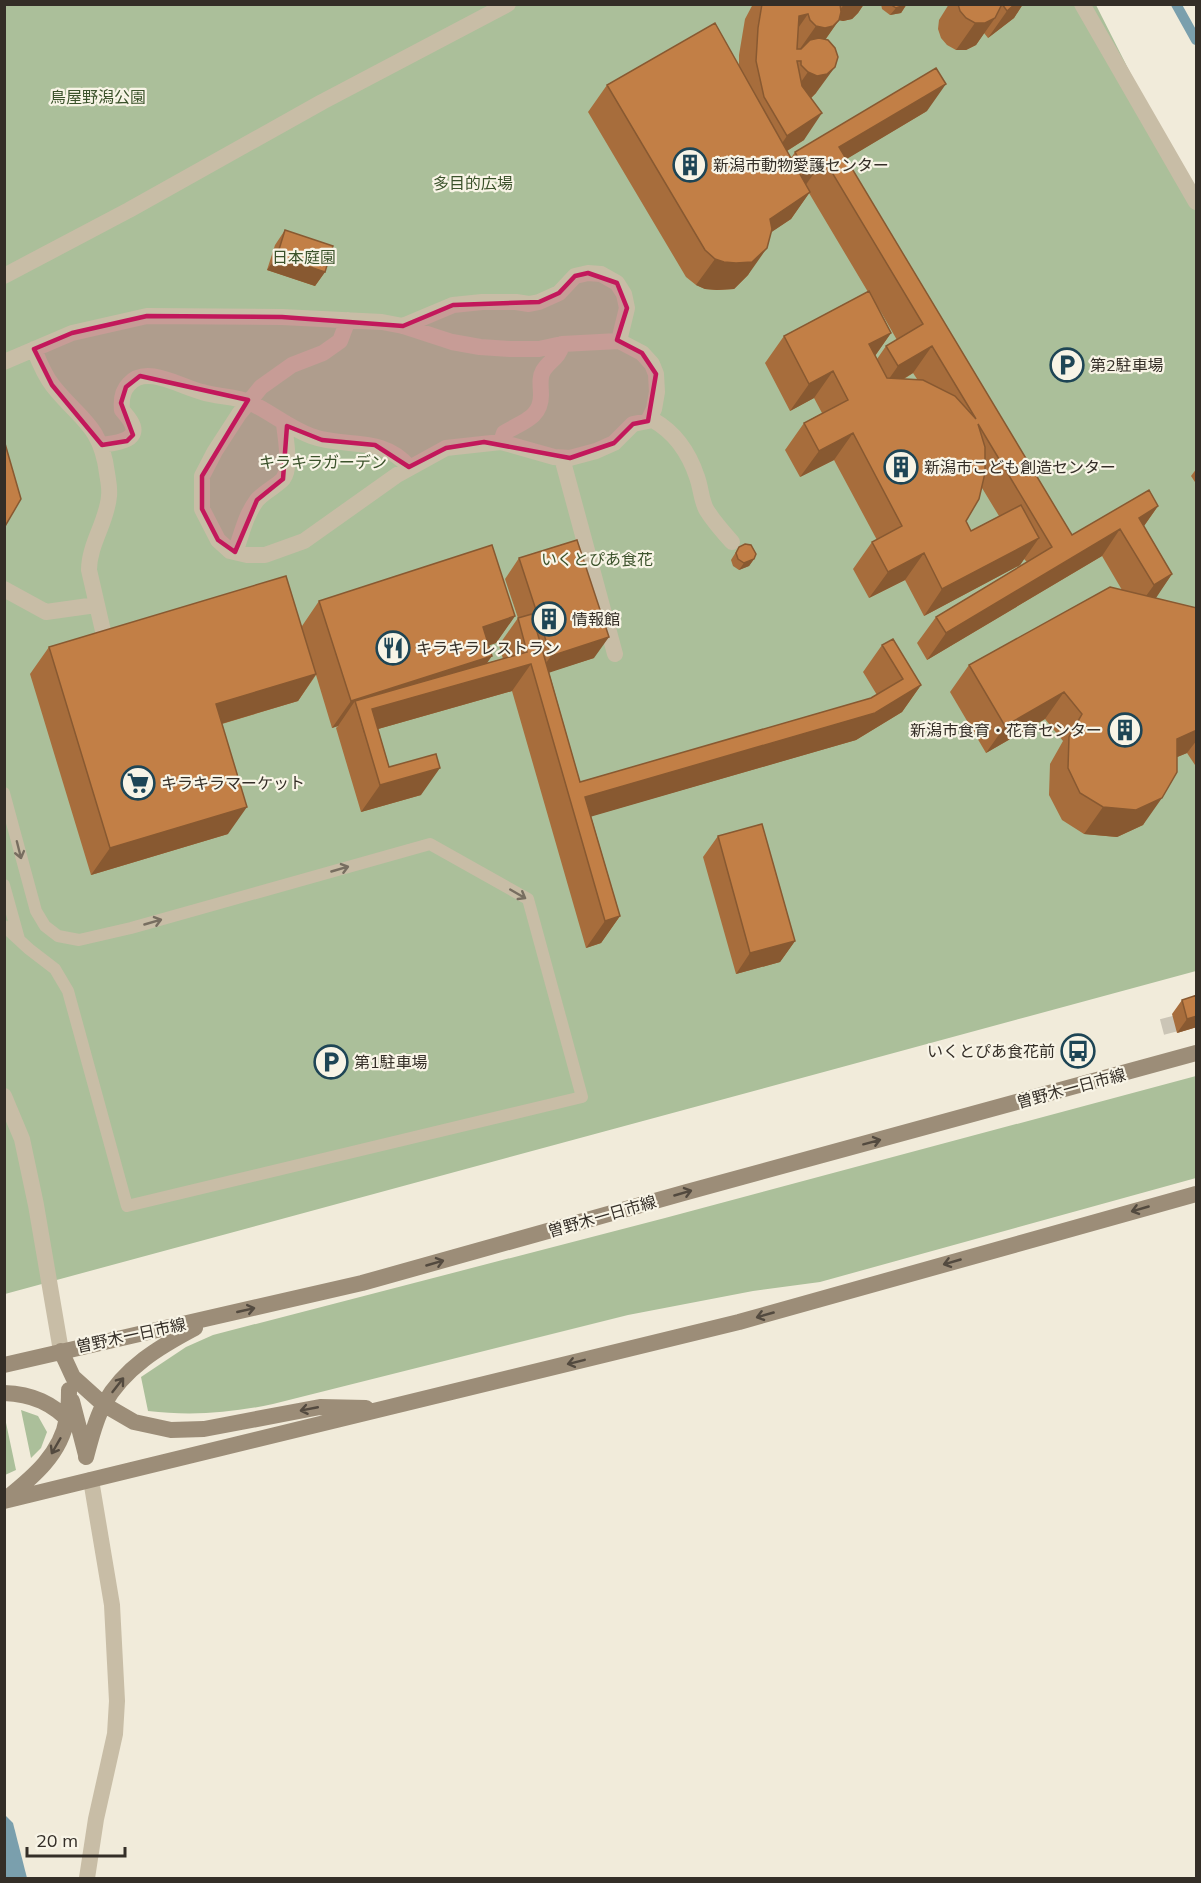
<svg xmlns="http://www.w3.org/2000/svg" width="1201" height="1883" viewBox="0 0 1201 1883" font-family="Mulish,'Noto Sans JP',sans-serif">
<rect width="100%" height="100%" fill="#f1ebda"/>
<!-- green -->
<path fill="#abbf9a" d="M5,5H1096L1196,203V971L5,1294Z
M1196,1076V1178L820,1282L753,1291L628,1315L273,1404C231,1413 191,1416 148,1411L141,1377L186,1347L213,1335L665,1218Z
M21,1410L38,1416L47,1432L41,1448L31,1458Z
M5,1418L16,1470L5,1475H4Z"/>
<!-- water -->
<path fill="#7a9fad" d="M4,1814L13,1823L27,1878H5Z"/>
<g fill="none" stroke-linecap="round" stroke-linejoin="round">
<!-- stream -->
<path stroke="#7a9fad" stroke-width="10" d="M1176,4L1196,40"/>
<!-- pedestrian-tunnel -->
<path stroke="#cbc5b6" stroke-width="16" stroke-dasharray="16 8" stroke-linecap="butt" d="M1162,1027L1196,1018"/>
<!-- service -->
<path stroke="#c8bda6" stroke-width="12" d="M4,793L36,911L45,926L58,936L79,940L131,928L430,844L528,899L582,1097L127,1206L68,991L55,969L29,949L4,926
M4,885L19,939"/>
<!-- pedestrian -->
<path stroke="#c8bda6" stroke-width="16" d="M348,320L340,341L323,353L292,365L261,387L239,414L215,451L202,476V509L218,540L230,551L247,555H265L304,541L397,475L446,448L501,442L554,457L570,458L596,451L614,443L633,424L653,420C676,433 689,453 697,477C701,488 701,499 706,509C713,521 723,532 732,542
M403,326L453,305L482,302H516L529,304L539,302L559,293L575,276L588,273L601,274L617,283L624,294L627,308L619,341
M34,349C39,362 45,376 53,386C80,420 101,425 107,473C108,480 110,488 109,496C107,522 89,544 89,570L103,631
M4,362L72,333L147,316L282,317L382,322L403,326L452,342L480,347L510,349H539L562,344L619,341L642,353L652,364L656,374L657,392L654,409L648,421
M501,442L504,433C521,422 541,419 541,395C541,387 539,378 543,371C549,360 559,359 562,344
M102,445C114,443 142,441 131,422C129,418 125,414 122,410C121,400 122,391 129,384C146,364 181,387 202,392C218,397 236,396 251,403C272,413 289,428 311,436C346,449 382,435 409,467
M562,458L615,654
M235,552C242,534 245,516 257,500C264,492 278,485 283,479C292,467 285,437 284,423
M4,589L46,612L96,605"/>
<!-- minor -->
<path stroke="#c8bda6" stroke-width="16" d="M1082,4L1196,202
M4,276L129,210L322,102L508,4
M4,1096L22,1139L36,1205L61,1351"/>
<!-- tertiary -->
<path stroke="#c8bda6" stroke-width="16" d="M87,1878L96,1819L115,1734L117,1701L112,1605L91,1480"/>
<!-- secondary -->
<path stroke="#9c8d78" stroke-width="16" d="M61,1351L73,1377L103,1404L134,1422L171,1430L204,1429L320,1407L366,1408
M4,1365L362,1283L687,1192L1196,1053
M4,1393C32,1394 53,1403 72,1424
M72,1401L86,1455
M86,1457C91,1439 95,1420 104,1404C124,1368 159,1347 195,1328
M7,1498C33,1477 61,1454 67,1418C69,1409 69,1399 69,1390
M4,1501L739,1322L1196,1194"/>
</g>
<!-- wall -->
<path fill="#a76d3c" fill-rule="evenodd" d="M753,4H864L858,13L852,19L843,21L839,20L825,40L816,93L811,98L804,140L787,151L791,158L795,152L927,111L846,159L1072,535L1158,506L1144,526L1172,574L1155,598L1197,608V768L1187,753L1177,757L1143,825L1117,837L1084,834L1062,820L1049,795L1050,764L1063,741L1045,719L986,753L950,692L969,665L1122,590L1102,556L927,660L917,643L936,617L1027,562L1024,559L1020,565L924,616L905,580L869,598L853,569L872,542L877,540L834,460L800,477L785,450L804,423L822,413L814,398L790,411L765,363L784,336L868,292L809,193L791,219L771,232L748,275L734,289L717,290L705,289L696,285L686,277L588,112L607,85L739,66V55L745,19ZM878,307L897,340L886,346L877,359L875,356L891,333ZM913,373L917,379H904ZM982,488L999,516L971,531L966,521Z
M881,4H907L901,13L890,15L882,9Z
M949,4H1023L1014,18L988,38L984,33L976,45L966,50H956L947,45L941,38L938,29L939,20Z
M285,230L325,272L315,286L267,270L275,245Z
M1197,468V485L1191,476Z
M739,547L754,559L749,566L739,570L733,566L731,560Z
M519,558L594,658L549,672L580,782L871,698L877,695L863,672L882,645L921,685L902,712L856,740L591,816L620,916L601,943L586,948L512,691L378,729L389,767L421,795L361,812L336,728L338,726L332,728L316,675L298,701L222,724L228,834L91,875L30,674L49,647L302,626L319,601L515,616L496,643L489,645L486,663L503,659L499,645L518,618L505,579Z
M718,836L795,941L780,962L736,974L703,857Z
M1182,1000L1197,1027L1177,1033L1172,1014Z"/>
<!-- shaded-wall -->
<path fill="#885931" d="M844,4H864L858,13L852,19L843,21L834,19Z
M1015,4H1023L1014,18L988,38L1007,11Z
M906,5L901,13L890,15L896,8Z
M808,14L789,41L799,16Z
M995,18L976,45L966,50H956L975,23Z
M839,20L820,47L797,53L816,26Z
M835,67L816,93L808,101L789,99L808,72Z
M946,84L927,111L830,169L839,147Z
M822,113L804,140L768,163L787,136Z
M824,159L805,186L786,197L805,170Z
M810,192L791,219L751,246L770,219Z
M767,248L748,275L734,289L717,290L705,289L696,285L715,259Z
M277,256L325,272L315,286L267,270Z
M891,333L872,360L869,344Z
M932,346L913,373L879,393L898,366Z
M833,371L814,398L790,411L809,384Z
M853,433L834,460L800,477L819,451Z
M1158,506L1139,533V518Z
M1120,529L1102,556L927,660L946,633Z
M1039,538L1020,565L924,616L942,589Z
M924,553L905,580L869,598L888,572Z
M754,559L749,566L739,570L744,563Z
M1172,574L1154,601L1135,611L1154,585Z
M515,616L496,643L464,654L483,627Z
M609,637L594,658L536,677L551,656Z
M492,656L475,680L531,664L512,691L364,733L355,701L338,726L332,728L351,701Z
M316,674L298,701L197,731L216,704Z
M921,685L902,712L856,740L576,821L585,797Z
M1064,692L1045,719L986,753L1005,726Z
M1197,730V740L1187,753L1158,765L1177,739Z
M440,768L421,795L361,812L380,785Z
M1162,798L1143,825L1117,837L1084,834L1103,807Z
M247,807L228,834L91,875L110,848Z
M620,916L601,943L586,948L605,921Z
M795,941L780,962L736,974L750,953Z
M1197,1016V1027L1177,1033L1187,1019Z"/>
<!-- building -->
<path fill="#c27f46" stroke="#885931" stroke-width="1.5" d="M762,4H840L841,12L839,20L833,26L825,28L816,26L810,20L808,14L799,16L797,49H801L810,40L819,38L828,40L835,48L838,57L835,67L827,74L817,76L808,72L801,65V61H797L802,86L822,113L787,136L764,97L756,61L758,28Z
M890,4H907L896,8Z
M958,4H1002L995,18L985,23H975L966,18L960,11Z
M1002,4H1015L1007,11Z
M715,23L810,192L770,219L772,229L767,248L752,262L736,263L724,262L715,259L705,250L607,85Z
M936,68L946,84L839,147L1072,535L1149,490L1158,506L1139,518L1172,574L1154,585L1120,529L946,633L936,617L1052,547L978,424L985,447V473L979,499L966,521L971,531L1021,505L1039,538L942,589L924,553L888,572L872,542L902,526L853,433L819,451L804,423L848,400L833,371L809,384L784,336L869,291L891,333L869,344L887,378L923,380L955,396L976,419L932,346L898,366L886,346L923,324L824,159L805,170L795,152Z
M285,230L333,246L325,272L277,256Z
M4,440L21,499L4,528Z
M577,540L609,637L551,656L519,558Z
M745,544L751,545L756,554L754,559L744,563L738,559L736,553L739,547Z
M492,545L515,616L483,627L492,656L351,701L319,601Z
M286,576L316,674L216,704L247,807L110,848L49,647Z
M1110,587L1197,608V730L1177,739V772L1162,798L1136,810L1103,807L1080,793L1068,768L1069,737L1082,714L1064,692L1005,726L969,665Z
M532,614L580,782L871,698L903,679L882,645L893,639L921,685L875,713L585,797L620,916L605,921L531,664L372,709L389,767L436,754L440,768L380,785L355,701L527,652L518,618Z
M762,824L795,941L750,953L718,836Z
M1197,995V1016L1187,1019L1182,1000Z"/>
<!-- one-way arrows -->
<defs><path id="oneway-shaft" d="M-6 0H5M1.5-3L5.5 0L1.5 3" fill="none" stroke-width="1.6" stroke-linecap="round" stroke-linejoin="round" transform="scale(1.5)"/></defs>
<g stroke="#776e60">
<use href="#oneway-shaft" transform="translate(19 850) rotate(76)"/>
<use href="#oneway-shaft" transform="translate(340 869) rotate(-16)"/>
<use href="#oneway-shaft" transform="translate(518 894) rotate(30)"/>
<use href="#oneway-shaft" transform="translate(153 922) rotate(-16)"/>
</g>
<g stroke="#534a3f">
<use href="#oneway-shaft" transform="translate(872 1142) rotate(-15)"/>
<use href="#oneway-shaft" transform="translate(683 1193) rotate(-16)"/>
<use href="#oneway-shaft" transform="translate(1140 1209) rotate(164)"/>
<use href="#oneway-shaft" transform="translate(952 1262) rotate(164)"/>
<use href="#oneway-shaft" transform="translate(435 1263) rotate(-16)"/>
<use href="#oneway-shaft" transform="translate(246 1310) rotate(-13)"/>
<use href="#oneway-shaft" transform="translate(765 1315) rotate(164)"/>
<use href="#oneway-shaft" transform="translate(576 1362) rotate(166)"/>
<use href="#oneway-shaft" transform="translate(118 1385) rotate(-52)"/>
<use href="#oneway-shaft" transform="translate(309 1409) rotate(169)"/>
<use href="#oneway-shaft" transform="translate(56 1446) rotate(120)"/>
</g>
<!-- marked area -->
<path fill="#c2185b" fill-opacity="0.2" stroke="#c2185b" stroke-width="4.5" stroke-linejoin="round" d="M588,273L617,283L627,308L617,340L642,353L656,374L648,421L633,424L614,443L570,458L484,442L446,448L409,467L375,445L322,440L287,426L283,479L257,500L235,552L218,540L202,509V476L248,400L140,376L126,387L121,403L133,435L127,441L102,445L52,385L34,349L72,333L147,316L282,317L403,326L453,305L539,302L559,293L575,276Z"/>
<!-- icons -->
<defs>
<g id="building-ring" transform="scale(1.725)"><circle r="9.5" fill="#f8f4e6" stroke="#1e4555" stroke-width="1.5"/><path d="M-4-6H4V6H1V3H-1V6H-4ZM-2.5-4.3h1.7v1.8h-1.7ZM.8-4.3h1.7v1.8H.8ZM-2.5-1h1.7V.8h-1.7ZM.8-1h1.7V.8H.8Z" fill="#1e4555"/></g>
<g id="parking-ring" transform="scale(1.725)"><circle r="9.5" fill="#f8f4e6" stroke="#1e4555" stroke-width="1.5"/><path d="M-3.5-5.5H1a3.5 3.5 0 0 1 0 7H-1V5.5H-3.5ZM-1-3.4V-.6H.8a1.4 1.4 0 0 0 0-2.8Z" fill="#1e4555"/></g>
<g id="restaurant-ring" transform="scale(1.725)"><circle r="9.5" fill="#f8f4e6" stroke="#1e4555" stroke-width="1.5"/><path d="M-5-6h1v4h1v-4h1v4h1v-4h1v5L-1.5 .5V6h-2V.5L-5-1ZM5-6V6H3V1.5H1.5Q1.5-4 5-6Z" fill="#1e4555"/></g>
<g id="supermarket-ring" transform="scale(1.725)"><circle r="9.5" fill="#f8f4e6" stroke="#1e4555" stroke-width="1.5"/><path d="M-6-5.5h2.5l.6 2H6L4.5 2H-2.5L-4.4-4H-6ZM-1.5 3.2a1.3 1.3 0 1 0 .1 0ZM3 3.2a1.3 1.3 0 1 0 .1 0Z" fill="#1e4555"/></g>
<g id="bus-ring" transform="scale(1.725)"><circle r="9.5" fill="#f8f4e6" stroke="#1e4555" stroke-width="1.5"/><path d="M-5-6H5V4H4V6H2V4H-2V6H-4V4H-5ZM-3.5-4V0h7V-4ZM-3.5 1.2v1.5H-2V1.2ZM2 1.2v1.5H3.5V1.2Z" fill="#1e4555"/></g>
</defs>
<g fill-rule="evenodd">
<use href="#building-ring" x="690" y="165"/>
<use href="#parking-ring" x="1067" y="365"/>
<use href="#building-ring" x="901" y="467"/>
<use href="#building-ring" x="549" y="619"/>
<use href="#restaurant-ring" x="393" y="648"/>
<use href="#building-ring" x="1125" y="730"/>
<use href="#supermarket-ring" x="138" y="783"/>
<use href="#bus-ring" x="1078" y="1051"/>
<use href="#parking-ring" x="331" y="1062"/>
</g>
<g text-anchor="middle" stroke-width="4.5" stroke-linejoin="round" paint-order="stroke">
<!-- park labels -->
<g font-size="16" fill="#3b522b" stroke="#f8f4e6">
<text x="98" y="103">鳥屋野潟公園</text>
<text x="473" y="189">多目的広場</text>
<text x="304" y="263">日本庭園</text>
<text x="323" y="468">キラキラガーデン</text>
<text x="597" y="565">いくとぴあ食花</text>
</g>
<!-- poi labels -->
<g font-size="16" fill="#342e27" stroke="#f8f4e6" text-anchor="start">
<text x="713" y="171">新潟市動物愛護センター</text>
<text x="1090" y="371">第2駐車場</text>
<text x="924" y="473">新潟市こども創造センター</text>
<text x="572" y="625">情報館</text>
<text x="416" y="654">キラキラレストラン</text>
<text x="1102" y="736" text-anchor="end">新潟市食育・花育センター</text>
<text x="161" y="789">キラキラマーケット</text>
<text x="1055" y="1057" text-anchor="end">いくとぴあ食花前</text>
<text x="354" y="1068">第1駐車場</text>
</g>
<!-- street labels -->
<g font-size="16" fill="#342e27" stroke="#f8f4e6">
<text transform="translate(1071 1088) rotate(-15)" y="6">曽野木一日市線</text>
<text transform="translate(602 1216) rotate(-16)" y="6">曽野木一日市線</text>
<text transform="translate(131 1335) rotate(-12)" y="6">曽野木一日市線</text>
</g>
</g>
<!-- border -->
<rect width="1201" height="1883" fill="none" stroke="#342e27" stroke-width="12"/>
<!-- scale -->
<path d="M27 1847v9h98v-9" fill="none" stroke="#342e27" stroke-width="3"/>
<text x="36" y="1847" font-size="18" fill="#342e27" stroke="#f8f4e6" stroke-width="4.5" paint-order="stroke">20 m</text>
</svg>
